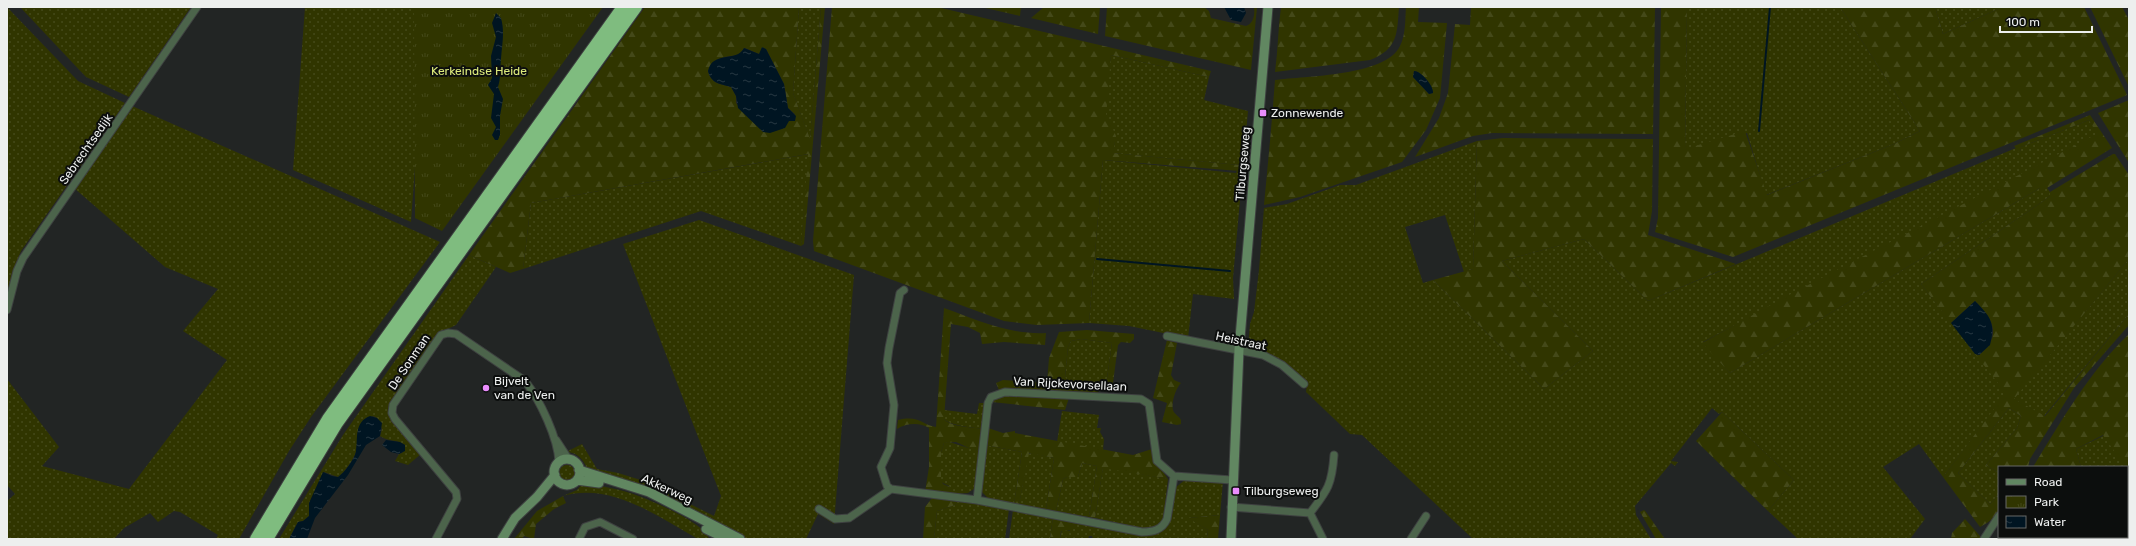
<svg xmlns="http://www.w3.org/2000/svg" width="2136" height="546" viewBox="0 0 2136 546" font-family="Rubik,sans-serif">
<defs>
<pattern id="grass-dots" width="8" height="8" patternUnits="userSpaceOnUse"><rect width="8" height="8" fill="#303500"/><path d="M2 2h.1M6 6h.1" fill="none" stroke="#444919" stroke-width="1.8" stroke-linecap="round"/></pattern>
<pattern id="forest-firs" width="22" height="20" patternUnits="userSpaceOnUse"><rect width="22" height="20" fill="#303500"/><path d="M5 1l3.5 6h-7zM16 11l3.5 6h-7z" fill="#444919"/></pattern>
<pattern id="park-tufts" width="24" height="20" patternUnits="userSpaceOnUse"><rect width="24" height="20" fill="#303500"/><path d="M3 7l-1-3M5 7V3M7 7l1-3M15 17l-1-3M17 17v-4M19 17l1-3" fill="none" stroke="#444919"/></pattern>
<pattern id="water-ripples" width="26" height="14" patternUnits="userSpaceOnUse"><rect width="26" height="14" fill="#001522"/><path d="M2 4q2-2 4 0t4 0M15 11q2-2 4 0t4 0" fill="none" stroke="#263742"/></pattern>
</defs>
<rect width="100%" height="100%" fill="#222524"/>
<!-- grass -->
<path fill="url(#grass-dots)" d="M7,7L78,81L125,103L21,251L12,273L7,300Z
M20,7H191L129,97L86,77Z
M305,7H470L420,96L411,222L293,170Z
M799,7H821L810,140L793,93Z
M1687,7H1840L1920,131L1894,144L1766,195L1747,133L1685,150Z
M1935,7H1998V9L1943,34Z
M1111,55L1209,77L1204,100L1248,111L1233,278L1234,299L1193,294L1188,338L1129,326L1089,323L1103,160L1236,173L1239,165L1112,153C1120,129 1109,132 1106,115C1104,100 1109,71 1111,55Z
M132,106L440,242L311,417L289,451L239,539H216L218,535L180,512L174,511L158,522L150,513L124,528L114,539H7V501L15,494L7,485V379L59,447L42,466L129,489L227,360L183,331L218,289L165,267L74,188Z
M2089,120L2098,134L1703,342L1730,373L2040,188H2047L2050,192V196L2042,202L1921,284L2007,393L1943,477L1919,444L1883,467L1925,519L1910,539H1798L1768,511L1794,480L1722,412L1719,414L1712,408L1671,461L1678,462L1675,466L1671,463L1635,506L1636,515L1651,539H1473L1362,435L1350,434L1306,392L1307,382C1289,366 1272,353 1248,348L1250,324L1254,312L1259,270L1264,208L1287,204L1340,185H1356L1477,141L1473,269L1464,272L1445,215L1405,227L1423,283L1433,280L1544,389L1593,351L1502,261L1584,239L1648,301L2016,148L2020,152L2021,147Z
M809,154L801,246L701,211L523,269L531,203Z
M699,220L854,275L834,524L818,514L806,539H742L587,468C583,459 577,452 566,452L582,444L597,469L618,473L644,481L714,516L721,496L623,244Z
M469,255L496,267L456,325L437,334L389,405C387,424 410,441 421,454L408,465L395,461L399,454L402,453L405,445C397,439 388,442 380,436L382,429L377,418L373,416C352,426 360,433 356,452C354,459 344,473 338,477L324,472L309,507V516L303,521L298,522L289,539H279L343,435Z
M2129,259V314L2044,416L2013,399Z
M1081,339L1112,343L1106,385H1078L1067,381L1065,377L1068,347L1071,341Z
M979,403H986L982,429C975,428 948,425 944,419C943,416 944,413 944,410L977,414Z
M2009,408L2021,416L2017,428L1986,465L1999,473V494L1990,504L1958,473Z
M1062,411L1099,415L1097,428H1101L1100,432L1104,439L1103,450L1057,442Z
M2105,435L2126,467H2081L2076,449Z
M949,442L979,451L975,488L968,493L953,494L949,486L941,482V452L944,443Z
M986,445L1022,452L1014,504L988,498L981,491Z
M1032,453L1054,458L1046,509L1019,505L1028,454Z
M1082,463L1097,466L1089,517L1056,511L1063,479L1067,477H1078Z
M559 473a8 8 0 1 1 16 0a8 8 0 1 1-16 0Z
M1103,467L1168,479L1163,521L1153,528L1147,529L1095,518Z
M1185,480L1223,481L1220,515L1189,518L1208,530L1207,539H1093L1092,536H1089L1088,539H1060L1062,529L1070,531L1066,519L1153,534C1176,529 1172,505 1176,487Z
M584,482C599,486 615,488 630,493C646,498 706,523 709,539H698C659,517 611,482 563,496L577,490Z
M958,500L1009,509L1005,539H934L937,511L955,505Z
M1013,510L1053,517L1050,539H1009Z"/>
<!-- forest -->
<path fill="url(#forest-firs)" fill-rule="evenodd" d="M645,7H799L793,93L810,139L821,7H825L804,244L801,246L808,154L531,203L523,269L510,273L469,255ZM745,48L759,54L766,49L784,84L788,108L795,114C767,147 759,127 736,103V96L731,87C721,84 711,84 708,71L724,57L738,55Z
M832,7H937L1211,71L1209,77L1111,55L1106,114L1116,136L1113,153L1239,165V171L1103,160L1089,323L1037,325L1004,321L814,251L813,241Z
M981,7H1021L1020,16Z
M1044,7H1100L1098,34L1031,18Z
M1107,7H1204L1209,11L1211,18L1246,26C1254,23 1255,14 1254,7H1257L1251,70L1105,36Z
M1281,7H1399C1397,34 1398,49 1370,60L1275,72C1278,50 1278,28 1281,7Z
M1406,7H1419L1418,22L1447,23L1440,98L1426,130L1402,162L1300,197L1264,205C1268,163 1272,122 1275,80C1305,76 1386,76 1400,46C1406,34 1405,20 1406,7ZM1414,71C1422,71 1432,86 1433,93L1429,94L1413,77Z
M1471,7H1655L1653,134L1492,133L1473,136L1415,157L1439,118L1448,93L1455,24L1470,25Z
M1661,7H1687L1685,149L1745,131L1767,195L1894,144L1920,131L1840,7H1935L1943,34L1998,9V7H2084L2127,95L1733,257L1655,232L1658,218Z
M2090,7H2122L2129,20V87Z
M2129,100V163L2098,113Z
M2090,115L2112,148L2047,188H2040L1730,373L1702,343L1791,294L2097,134L2089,120L2021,147L2020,153L2014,146Z
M1503,138L1653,139L1652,211L1648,235L1736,264L1648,301L1584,239L1502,261L1593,351L1544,389L1433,280L1473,269L1477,141Z
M2113,154H2115L2129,175V259L2014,399L2045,416L2129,314V325L2074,388L2030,459L2028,467H1999V473L1986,465L2017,428L2021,416L2009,408L1958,473L1990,504L1999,494C1999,514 1998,517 1980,527L1943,477L2006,393L1975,354L1979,355C2003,335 1993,320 1975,301L1951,323L1921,284L2042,202L2050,196V192Z
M944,308C977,320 1010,335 1046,333L1045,345L1004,342L982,344L980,333L968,327L951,324L944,419C951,427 972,427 982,429L979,451L973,450L956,442L944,443L941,452V480L943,484L952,488L953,494L925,492L929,467V428C920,422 906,423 897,429L898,420C919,415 920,424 936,427Z
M1087,330L1134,334V339L1130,343L1121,342L1118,345L1113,383L1122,385H1106L1112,343L1081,339L1071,341L1068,347L1065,377L1071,384H1101L1098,393L1039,391L1006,388L999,390L996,383L1003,380L1047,383L1049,358L1059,332Z
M2129,334V472L2103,435L2076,449L2081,467H2033C2062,420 2089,372 2129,334Z
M1167,340L1177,343L1171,375L1174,380L1181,383C1176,388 1171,402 1173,410C1174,414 1179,416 1181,420V424L1177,425L1162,422L1167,403L1153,398Z
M1002,395L1069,398L1065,410L992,402Z
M1722,412L1794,480L1768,511L1696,441Z
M988,428L1003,433L1015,431V433L1133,455L1152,449L1154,459L1168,479L1103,468L1095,518L1089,517L1097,466L1082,463L1078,477H1067L1063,479L1056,511L1046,509L1054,458L1029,453L1019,505L1014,504L1022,452L986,445Z
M563,496L566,503L554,509L536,524L534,539L524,536L522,539H514L537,511Z
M932,498L958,500L955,505L937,511L934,539H923L925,507Z
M1644,510L1646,512L1665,539H1656L1640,512Z
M1220,515L1218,539H1207L1208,530L1188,518Z
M1053,517L1066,519L1071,525V530L1061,531L1060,539H1050Z
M1965,519L1980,536L1982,539H1951L1952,533Z"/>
<!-- park -->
<path fill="url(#park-tufts)" d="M414,7H603L442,231L415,218Z"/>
<!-- water -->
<path fill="url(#water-ripples)" d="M1224,7H1244L1246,13L1241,22L1231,20Z
M496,13L501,18C505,32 502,44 501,59C500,69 501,78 498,87L503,99L500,116V135L498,140H495L492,135L496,127L491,118L494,94L488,85L492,78L491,56L496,37L492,23Z
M762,47L766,49L784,84L788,108L796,116L795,121H789L785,128L770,133L763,132L738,108L736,96L731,87C721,84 711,84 708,71C713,50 736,63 744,48L759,54Z
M1414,71C1421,71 1434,86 1433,93L1429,94L1413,77Z
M1975,301C1990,316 1996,323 1990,345L1979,355L1975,354L1951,323Z
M370,416L377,418L382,423L380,436L366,445L348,475L315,518L307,539H289L298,522L303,521L309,516V503L323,472L332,476L338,477C344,473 355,459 356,451C358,438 354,422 370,416Z
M386,440L400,442L405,445V451L399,454L391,452L382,445Z"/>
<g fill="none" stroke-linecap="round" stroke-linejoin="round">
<!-- stream -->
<path stroke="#001522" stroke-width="2" d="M1759,131L1770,7
M1097,259L1230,271"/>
<!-- street casing -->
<g stroke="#3e4140" stroke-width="9">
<path id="street" d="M904,290L900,293L889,348L887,363L894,405L890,448L881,467L887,486L891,489L977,500L1142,532C1153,532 1162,530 1167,519L1174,476
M7,310L17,271L23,258L197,7
M1167,336L1263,355L1282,365L1304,384
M556,440L569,460
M977,500L988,403L991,397L1005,392L1141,399L1149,404L1157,461L1174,476L1232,480
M1231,507L1310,513
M819,509L835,519L849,518L891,489
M1310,513C1328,490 1332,484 1334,455
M1310,513L1323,539
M436,539L457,499L456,492L395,419L392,413L393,405L441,335L448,333L456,334L525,381C540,400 558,438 559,462
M579,539L585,527L600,522L633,539
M1411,539L1426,516
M1984,539L1999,516"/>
</g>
<!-- secondary casing -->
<g stroke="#3e4140" stroke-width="11">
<path id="secondary" d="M554 472a13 13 0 1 1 26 0a13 13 0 1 1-26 0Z
M579,470L649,492L740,539
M577,480L599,483
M706,529L727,539
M502,539L515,518L537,497L555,475
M1231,539L1239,350L1268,7"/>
</g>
<!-- highway casing -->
<g stroke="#3e4140" stroke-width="14">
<path id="highway" d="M256,539L328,419L623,7
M267,539L337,423L636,7"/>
</g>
<!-- street -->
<use href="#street" stroke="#4c644b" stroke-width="7"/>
<!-- secondary -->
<use href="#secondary" stroke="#618761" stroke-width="9"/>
<!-- highway -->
<use href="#highway" stroke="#7fbc7f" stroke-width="12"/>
</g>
<!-- markers -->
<g fill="#ea8dfd" stroke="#0c0e0d" stroke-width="1.5">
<rect x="1259" y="109" width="8" height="8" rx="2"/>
<circle cx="486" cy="388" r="4"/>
<rect x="1232" y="487" width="8" height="8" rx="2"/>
</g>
<g text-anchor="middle" stroke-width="4" stroke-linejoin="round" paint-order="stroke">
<!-- park labels -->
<g font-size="12" fill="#ddeb7c" stroke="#0c0e0d">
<text x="479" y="75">Kerkeindse Heide</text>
</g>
<!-- poi labels -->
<g font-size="12" fill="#edefee" stroke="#0c0e0d" text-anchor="start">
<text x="1271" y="117">Zonnewende</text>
<text x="494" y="385">Bijvelt<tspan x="494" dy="14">van de Ven</tspan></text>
<text x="1244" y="495">Tilburgseweg</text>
</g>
<!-- street labels -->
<g font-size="12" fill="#edefee" stroke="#0c0e0d">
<text transform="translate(86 149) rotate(-55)" y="4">Sebrechtsedijk</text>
<text transform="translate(1243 164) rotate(-85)" y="4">Tilburgseweg</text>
<text transform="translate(1241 341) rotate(12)" y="4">Heistraat</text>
<text transform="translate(409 362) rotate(-56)" y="4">De Sonman</text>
<text transform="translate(1070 384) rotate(3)" y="4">Van Rijckevorsellaan</text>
<text transform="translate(667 489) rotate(25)" y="4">Akkerweg</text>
</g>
</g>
<!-- border -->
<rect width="2136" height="546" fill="none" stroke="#edefee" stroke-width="16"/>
<!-- legend -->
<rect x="1998" y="466" width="130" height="72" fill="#0c0e0d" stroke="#666867"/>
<rect x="2006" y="479" width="20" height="6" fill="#618761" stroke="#666867"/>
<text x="2034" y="486" font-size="12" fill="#edefee">Road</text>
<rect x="2006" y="496" width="20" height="12" fill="url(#park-tufts)" stroke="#666867"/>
<text x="2034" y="506" font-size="12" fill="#edefee">Park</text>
<rect x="2006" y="516" width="20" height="12" fill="url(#water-ripples)" stroke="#666867"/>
<text x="2034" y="526" font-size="12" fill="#edefee">Water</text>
<!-- scale -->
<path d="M2000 26v6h92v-6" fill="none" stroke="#edefee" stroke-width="2"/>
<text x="2006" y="26" font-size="12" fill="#edefee" stroke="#0c0e0d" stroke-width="3" paint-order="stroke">100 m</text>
</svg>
